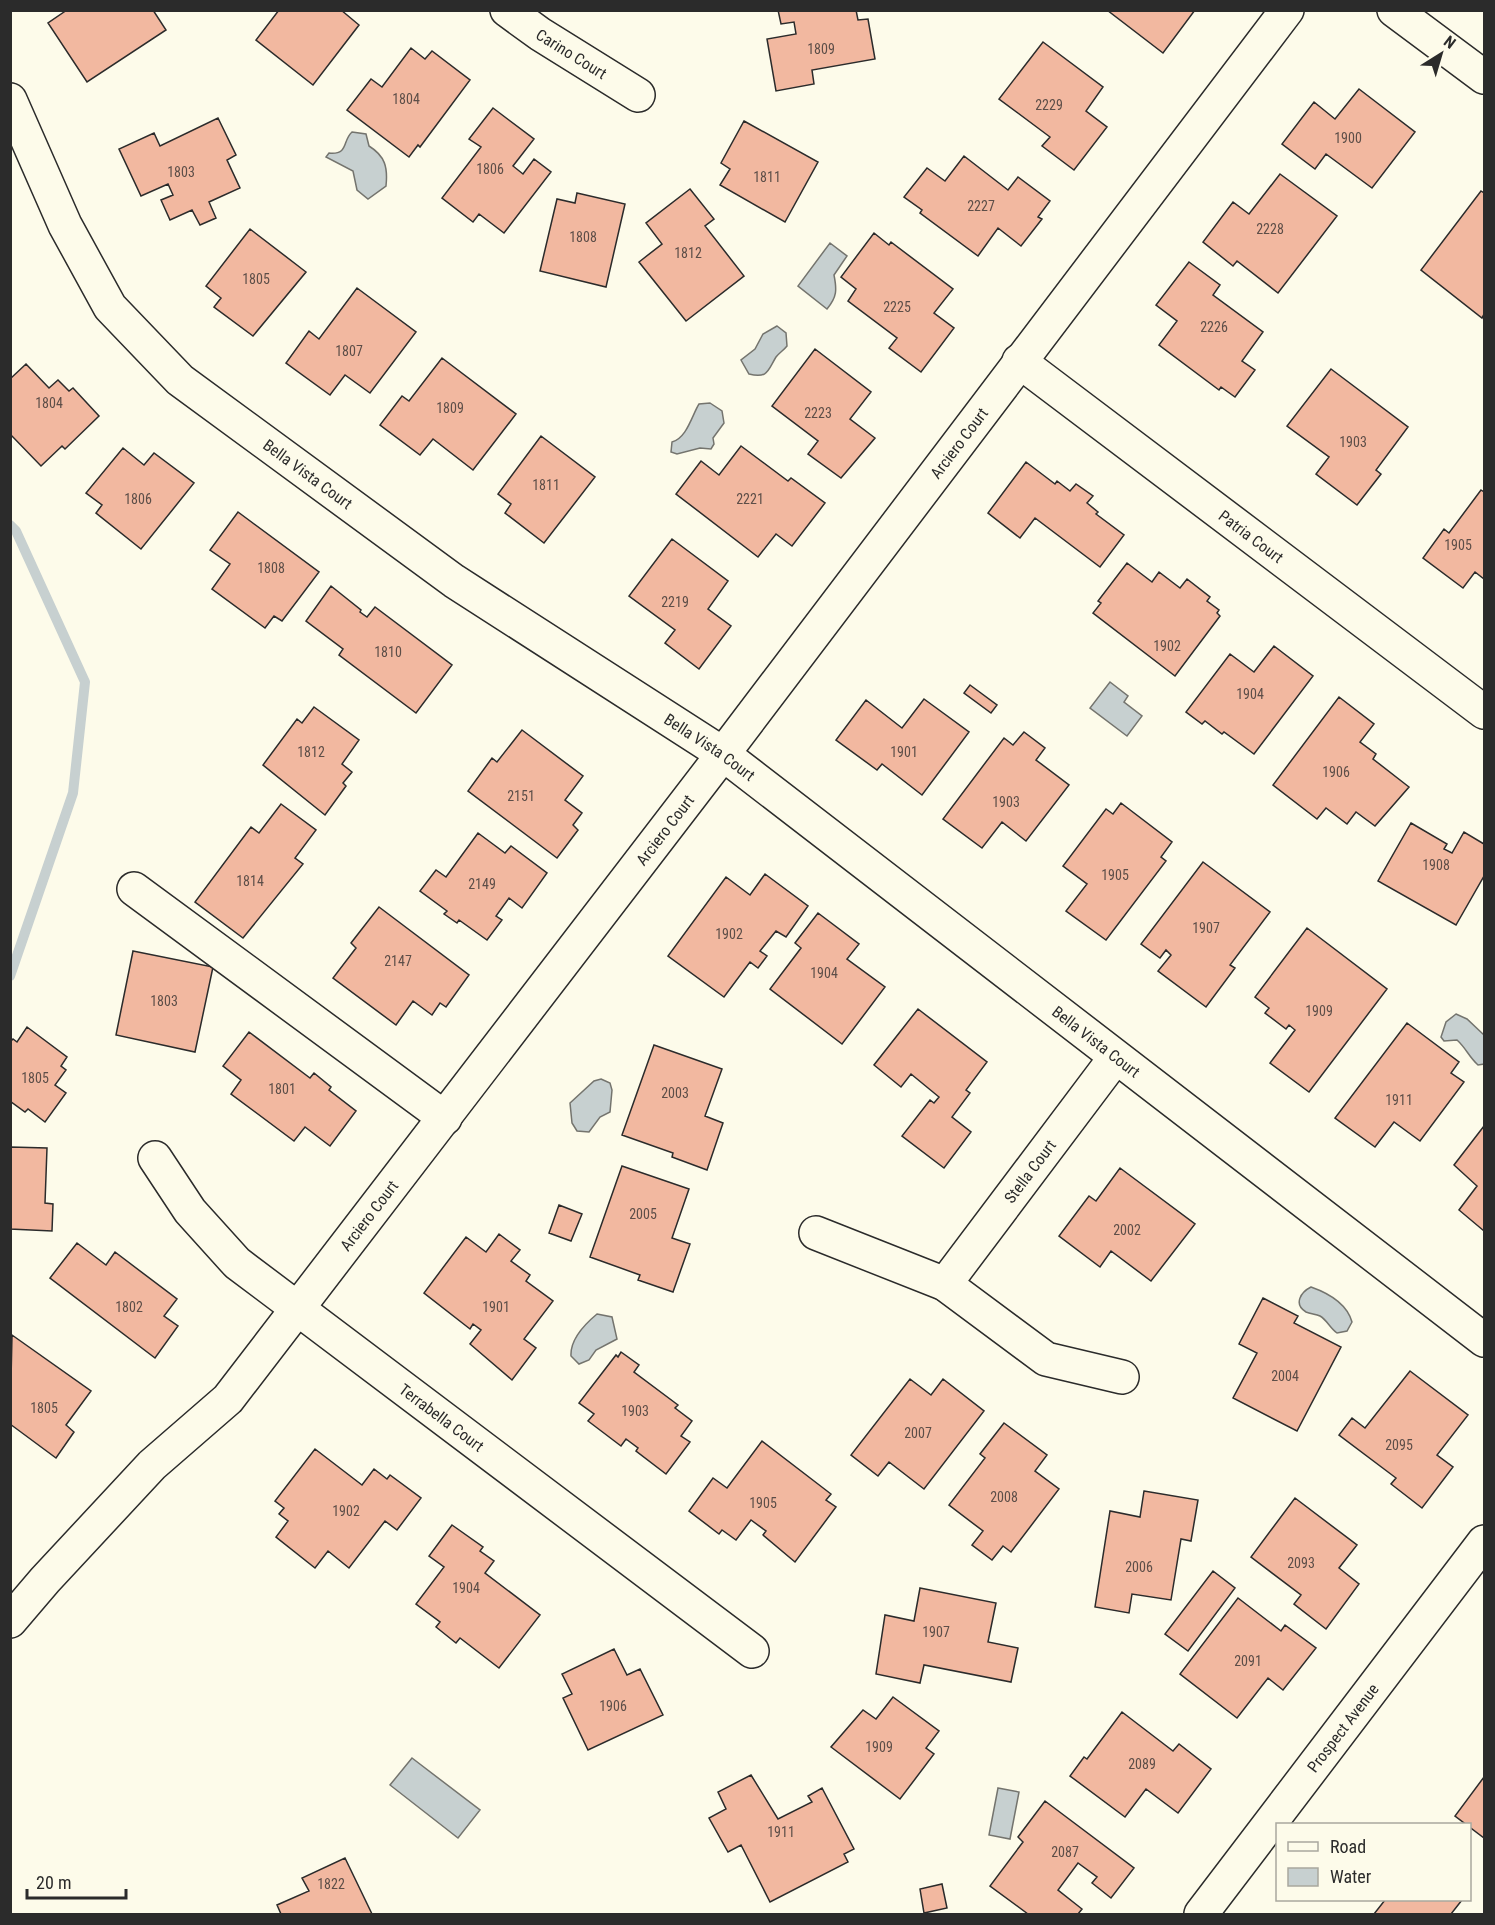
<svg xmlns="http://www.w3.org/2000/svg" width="1495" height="1925" viewBox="0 0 1495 1925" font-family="'Roboto Condensed',sans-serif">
<rect width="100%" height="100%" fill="#fdfbea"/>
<!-- water -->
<path fill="#c7d0d0" stroke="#74746e" stroke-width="1.5" d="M352,132L366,134L369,146C385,156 388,167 386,186L368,199L357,190L353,171L326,157L329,153C349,155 342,141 352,132Z
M830,243L847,256L834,275C837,290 837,297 827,309L798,286Z
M777,326L786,333L787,346C784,350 779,353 776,357C768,370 768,379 749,374L741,360L755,349L763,334Z
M710,403L722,411L724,423L713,438L714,444L711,449L700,448L677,454L671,452L672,442C687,438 692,415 699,404Z
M1110,682L1128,696L1124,702L1142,716L1127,736L1090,708Z
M1456,1014L1467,1019L1484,1035V1064L1478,1065C1469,1057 1466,1048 1457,1040L1444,1041L1441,1037L1446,1022Z
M601,1079L610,1083L612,1090L610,1112L600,1117L589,1132L577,1131L572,1123L570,1103L594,1081Z
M1311,1287C1328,1293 1347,1304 1352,1322L1347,1331L1337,1333C1330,1328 1327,1320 1320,1316C1316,1314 1311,1314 1306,1312C1293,1304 1301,1292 1311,1287Z
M597,1314L612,1317L617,1339L596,1350L589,1360L579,1364L571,1356C570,1339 585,1324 597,1314Z
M412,1758L480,1810L458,1838L390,1785Z
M998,1788L1019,1792L1010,1839L989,1835Z"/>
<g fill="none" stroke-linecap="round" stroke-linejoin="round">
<!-- stream -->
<path stroke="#c7d0d0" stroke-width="10" d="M10,525L16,531L85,682L73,793L10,976"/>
</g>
<!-- building -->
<path fill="#f2b8a0" stroke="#2b2b2b" stroke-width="1.5" d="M67,10H153L166,30L87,82L48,23Z
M279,10H341L359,25L313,85L256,40Z
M778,10H856L858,20L868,19L875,59L812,70L814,84L776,91L767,39L796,34L794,22L781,24Z
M1107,10H1195L1163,53Z
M1043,42L1103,87L1086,111L1107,127L1074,170L1042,146L1050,137L999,99Z
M411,48L425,59L432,51L470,80L420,147L418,145L409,157L347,110L371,79L382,87Z
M1359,89L1415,132L1372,188L1326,154L1315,169L1282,144L1314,102L1335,119Z
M493,108L534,139L513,166L523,174L534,159L551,172L504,233L479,214L473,222L442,198L481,147L469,139Z
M218,118L236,155L227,160L240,188L209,202L216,218L200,225L192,210L170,220L161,200L173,195L168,184L141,196L119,149L154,133L160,146Z
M744,121L818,162L785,222L720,185L730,169L721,163Z
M964,156L1008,190L1018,177L1050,201L1038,217L1042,219L1021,246L998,228L978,256L920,213L922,210L904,197L927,168L945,181Z
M1280,174L1337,216L1278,293L1237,261L1233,266L1203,242L1233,202L1249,214Z
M690,189L714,219L705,226L744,276L686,321L639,262L662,244L646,223Z
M1481,191L1484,193V314L1482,318L1421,270Z
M577,193L625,204L606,287L540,271L557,199L575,203Z
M250,229L306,272L253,336L214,307L221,298L206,286Z
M874,233L889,245L891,242L953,289L934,313L954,328L921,372L889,348L897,338L848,301L856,289L841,277Z
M1189,262L1220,285L1213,295L1263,332L1242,361L1255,370L1235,397L1221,387L1219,390L1159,345L1177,321L1156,305Z
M357,288L416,332L370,393L345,375L330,395L286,363L309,331L319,339Z
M815,349L871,392L850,419L875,438L841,478L808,454L818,441L772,406Z
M442,358L516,414L473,470L433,439L420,455L380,425L402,396L409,401Z
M26,364L49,388L58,380L69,391L73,388L99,416L65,449L62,446L41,466L10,434V379Z
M1331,369L1408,427L1376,470L1381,474L1357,505L1316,474L1329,457L1287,426Z
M541,436L595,477L544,543L505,513L511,504L498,494Z
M741,446L788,481L791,478L825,503L792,546L776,534L758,557L676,494L701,461L719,475Z
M123,448L144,465L154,453L194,483L141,549L96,513L102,505L86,493Z
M1026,462L1055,484L1057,481L1070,491L1076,484L1093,496L1087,503L1098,512L1096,514L1124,535L1100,567L1035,518L1020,538L988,513Z
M1481,490L1484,492V579L1475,572L1463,588L1423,558L1444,529L1449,533Z
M238,512L319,572L282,621L274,616L265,628L212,589L230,564L210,550Z
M672,539L728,581L708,609L731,626L699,669L665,643L675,630L629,596Z
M1127,563L1152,582L1159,572L1180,588L1187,579L1210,597L1207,601L1219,610L1217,613L1220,616L1175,676L1093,613L1101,603L1098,601Z
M331,586L361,610L360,612L367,617L375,607L452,665L416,713L339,655L343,649L306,621Z
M1274,646L1313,676L1254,754L1224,732L1222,734L1205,721L1202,724L1186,712L1230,654L1254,672Z
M970,685L997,705L991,713L964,693Z
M1339,697L1374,724L1360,742L1376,754L1373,759L1409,787L1375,826L1356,812L1347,824L1326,808L1317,819L1273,785Z
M924,699L969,732L922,795L882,764L877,770L836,740L866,700L902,728Z
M314,707L359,740L342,764L352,772L343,783L346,786L325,815L263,765L297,719L302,723Z
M522,730L583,776L565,800L582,813L573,825L578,830L557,858L468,791L492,758L497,762Z
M1024,732L1045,748L1036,760L1069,785L1026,841L1002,822L982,848L943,819L1004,738L1013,745Z
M1121,803L1172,842L1161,857L1166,861L1106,940L1066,911L1087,884L1063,866L1106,809L1113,814Z
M281,804L316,830L295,858L303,864L243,938L195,902L251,827L259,833Z
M1411,823L1447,844L1444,849L1452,853L1464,832L1484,844V876L1456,925L1378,881Z
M478,833L505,853L511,846L547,873L522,908L509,898L496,916L502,920L487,940L459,920L457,923L444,914L447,911L420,891L436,870L446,877Z
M1203,862L1270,912L1230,965L1235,968L1206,1007L1158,971L1171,955L1166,950L1160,958L1141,944Z
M765,874L808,906L786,937L776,931L760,951L767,956L758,968L750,962L724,997L668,956L726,877L750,895Z
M379,907L469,975L446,1007L440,1003L432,1015L413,1001L396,1025L333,978L356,948L351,943Z
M818,913L859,944L847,959L885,987L842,1044L770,989L801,948L795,943Z
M1307,928L1387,989L1309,1092L1270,1063L1295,1030L1289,1025L1286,1029L1265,1013L1269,1008L1255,997Z
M133,951L213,967L195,1052L116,1035Z
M918,1009L987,1062L966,1090L970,1093L952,1117L971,1132L944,1168L902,1136L930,1100L934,1103L939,1097L911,1074L901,1087L874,1065Z
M1407,1023L1459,1062L1451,1073L1464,1082L1420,1141L1394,1122L1375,1147L1335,1118Z
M27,1027L67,1057L61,1066L66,1070L55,1085L66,1093L45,1122L28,1109L25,1112L10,1101V1042L13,1039L17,1042Z
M249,1032L310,1078L314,1073L331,1087L329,1090L356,1111L330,1146L305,1127L294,1141L231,1094L241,1080L223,1066Z
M654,1045L722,1069L705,1116L723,1123L707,1170L672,1157L673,1153L622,1135Z
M1484,1126V1231L1459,1210L1477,1186L1454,1165Z
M10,1147L47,1148L45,1203L53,1204L52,1231L10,1229Z
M622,1166L689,1189L672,1238L690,1244L673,1292L638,1280L640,1275L590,1257Z
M1120,1168L1195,1224L1151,1281L1111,1251L1100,1267L1059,1236L1089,1196L1096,1201Z
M559,1205L582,1214L571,1241L549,1233Z
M499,1234L520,1250L511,1261L530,1275L526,1281L553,1301L524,1339L536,1348L512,1380L470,1344L481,1330L473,1324L470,1329L424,1293L466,1237L486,1252Z
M77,1243L106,1265L115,1252L177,1299L164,1316L178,1326L155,1358L50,1278Z
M1263,1298L1298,1316L1294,1323L1341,1347L1297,1431L1233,1398L1257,1353L1239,1344Z
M12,1335L91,1391L66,1425L74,1432L56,1458L10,1424Z
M621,1352L639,1365L634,1372L678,1405L675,1408L692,1421L681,1436L690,1442L666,1474L636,1451L638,1448L626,1439L621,1446L588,1421L594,1414L579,1403L616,1355L618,1357Z
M1410,1371L1468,1415L1437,1455L1453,1467L1422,1508L1391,1484L1396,1478L1339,1435L1352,1418L1365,1428Z
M910,1379L931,1395L943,1379L984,1411L924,1489L889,1462L878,1476L851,1455Z
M1004,1423L1047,1455L1035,1471L1059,1489L1011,1552L1003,1546L992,1560L972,1545L983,1531L949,1505L985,1458L980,1454Z
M762,1441L831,1494L826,1500L836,1507L795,1562L763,1535L766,1531L751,1520L736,1540L722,1530L719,1534L689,1511L713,1478L727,1488Z
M315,1449L362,1485L374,1469L387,1479L390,1475L421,1498L397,1530L385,1521L349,1568L328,1551L315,1568L276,1537L288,1521L279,1514L284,1508L275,1501Z
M1144,1491L1198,1500L1191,1541L1181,1539L1171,1600L1132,1594L1129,1613L1095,1607L1110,1511L1140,1517Z
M1295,1498L1357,1545L1339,1568L1359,1584L1326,1629L1294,1604L1301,1595L1251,1557Z
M452,1525L483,1547L480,1551L494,1561L485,1573L540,1615L499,1668L460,1638L456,1643L436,1627L440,1622L416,1604L444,1567L429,1556Z
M1213,1571L1235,1588L1188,1651L1165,1634Z
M920,1588L996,1603L988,1642L1018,1648L1011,1682L924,1665L920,1683L876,1674L885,1615L914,1621Z
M1238,1598L1281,1631L1285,1625L1316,1648L1283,1690L1268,1678L1237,1718L1180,1674Z
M614,1649L627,1675L640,1669L663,1715L588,1750L563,1698L572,1694L562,1674Z
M893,1697L939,1731L926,1748L934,1754L900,1799L831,1747L863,1710L876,1719Z
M1122,1712L1173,1751L1179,1744L1211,1769L1178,1813L1146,1789L1125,1817L1070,1776L1084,1757L1087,1759Z
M751,1775L778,1819L812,1802L808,1796L822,1788L854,1849L844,1854L848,1862L770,1902L741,1845L728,1852L709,1818L726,1809L718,1792Z
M1484,1777V1838L1455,1816Z
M1045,1801L1134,1868L1111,1898L1092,1883L1097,1877L1078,1863L1058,1890L1082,1909L1078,1914H1028L990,1886L1023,1842L1018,1837Z
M345,1858L372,1914H281L277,1905L309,1891L302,1878Z
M942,1884L947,1908L924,1913L920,1889Z
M1385,1900H1462L1451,1914H1374Z"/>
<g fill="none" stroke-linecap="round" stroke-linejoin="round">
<!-- minor casing -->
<g stroke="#2b2b2b" stroke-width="36">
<g id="minor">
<path id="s1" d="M507,10L540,34L638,95"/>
<path d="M1394,10L1484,77"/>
<path id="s2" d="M10,100L65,225L110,307L180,380L454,581L723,754L1484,1340"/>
<path id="s3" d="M1019,361L1484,712"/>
<path d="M134,889L445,1118"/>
<path id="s4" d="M155,1158L190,1211L237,1263L752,1651"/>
<path d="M816,1233L945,1284L1046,1359L1122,1377"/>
<path id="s5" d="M945,1284L1115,1058"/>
<path id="s6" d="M10,1621L45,1580L152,1465L228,1399L723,754L1287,10"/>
<path id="s7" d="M1201,1914L1484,1542"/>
</g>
</g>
<!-- minor -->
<use href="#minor" stroke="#fdfbea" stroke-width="33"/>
</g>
<g text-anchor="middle" stroke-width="4.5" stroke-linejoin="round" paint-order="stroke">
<!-- number labels -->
<g font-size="14" fill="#5d4e48">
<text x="821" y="54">1809</text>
<text x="406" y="104">1804</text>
<text x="1049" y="110">2229</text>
<text x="1348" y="143">1900</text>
<text x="490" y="174">1806</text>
<text x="181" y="177">1803</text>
<text x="767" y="182">1811</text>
<text x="981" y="211">2227</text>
<text x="1270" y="234">2228</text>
<text x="583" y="242">1808</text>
<text x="688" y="258">1812</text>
<text x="256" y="284">1805</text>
<text x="897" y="312">2225</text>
<text x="1214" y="332">2226</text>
<text x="349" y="356">1807</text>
<text x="49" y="408">1804</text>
<text x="450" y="413">1809</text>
<text x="818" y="418">2223</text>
<text x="1353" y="447">1903</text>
<text x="546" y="490">1811</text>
<text x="138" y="504">1806</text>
<text x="750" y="504">2221</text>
<text x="1458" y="550">1905</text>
<text x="271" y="573">1808</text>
<text x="675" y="607">2219</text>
<text x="1167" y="651">1902</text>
<text x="388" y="657">1810</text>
<text x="1250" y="699">1904</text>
<text x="311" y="757">1812</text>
<text x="904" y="757">1901</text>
<text x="1336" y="777">1906</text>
<text x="521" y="801">2151</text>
<text x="1006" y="807">1903</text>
<text x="1436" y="870">1908</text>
<text x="1115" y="880">1905</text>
<text x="250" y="886">1814</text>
<text x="482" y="889">2149</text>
<text x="1206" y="933">1907</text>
<text x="729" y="939">1902</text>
<text x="398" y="966">2147</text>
<text x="824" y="978">1904</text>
<text x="164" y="1006">1803</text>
<text x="1319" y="1016">1909</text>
<text x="35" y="1083">1805</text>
<text x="282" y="1094">1801</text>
<text x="675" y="1098">2003</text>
<text x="1399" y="1105">1911</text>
<text x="643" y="1219">2005</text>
<text x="1127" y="1235">2002</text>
<text x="129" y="1312">1802</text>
<text x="496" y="1312">1901</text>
<text x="1285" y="1381">2004</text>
<text x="44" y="1413">1805</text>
<text x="635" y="1416">1903</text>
<text x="918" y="1438">2007</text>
<text x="1399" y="1450">2095</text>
<text x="1004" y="1502">2008</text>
<text x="763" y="1508">1905</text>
<text x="346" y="1516">1902</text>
<text x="1301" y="1568">2093</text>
<text x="1139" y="1572">2006</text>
<text x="466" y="1593">1904</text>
<text x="936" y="1637">1907</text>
<text x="1248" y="1666">2091</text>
<text x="613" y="1711">1906</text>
<text x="879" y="1752">1909</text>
<text x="1142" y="1769">2089</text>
<text x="781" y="1837">1911</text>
<text x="1065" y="1857">2087</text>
<text x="331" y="1889">1822</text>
</g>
<!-- street labels -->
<g font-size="16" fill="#2b2b2b" stroke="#fdfbea">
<text dy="6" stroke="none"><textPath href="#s1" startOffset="78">Carino Court</textPath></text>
<text dy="6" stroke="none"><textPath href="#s6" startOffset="1515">Arciero Court</textPath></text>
<text dy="6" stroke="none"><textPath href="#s2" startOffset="490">Bella Vista Court</textPath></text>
<text dy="6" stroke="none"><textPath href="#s3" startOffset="291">Patria Court</textPath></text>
<text dy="6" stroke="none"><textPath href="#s2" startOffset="976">Bella Vista Court</textPath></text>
<text dy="6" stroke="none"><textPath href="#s6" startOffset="1029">Arciero Court</textPath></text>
<text dy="6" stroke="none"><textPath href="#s2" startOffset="1462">Bella Vista Court</textPath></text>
<text dy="6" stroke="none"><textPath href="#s5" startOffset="141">Stella Court</textPath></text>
<text dy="6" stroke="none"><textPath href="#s6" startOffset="543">Arciero Court</textPath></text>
<text dy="6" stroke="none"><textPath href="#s4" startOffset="390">Terrabella Court</textPath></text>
<text dy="6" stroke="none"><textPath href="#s7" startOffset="234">Prospect Avenue</textPath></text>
</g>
</g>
<!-- border -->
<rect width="1495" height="1925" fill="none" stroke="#2b2b2b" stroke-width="24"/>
<!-- legend -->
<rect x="1276" y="1823" width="195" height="78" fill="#fdfbea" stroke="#a9a89e" stroke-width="1.5"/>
<rect x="1288" y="1842" width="30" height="9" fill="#fdfbea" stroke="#a9a89e" stroke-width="1.5"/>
<text x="1330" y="1853" font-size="18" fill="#2b2b2b">Road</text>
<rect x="1288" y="1868" width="30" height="18" fill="#c7d0d0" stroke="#a9a89e" stroke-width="1.5"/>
<text x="1330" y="1883" font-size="18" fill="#2b2b2b">Water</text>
<!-- north arrow -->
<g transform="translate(1441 54) rotate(37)" stroke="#fdfbea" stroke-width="4.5" paint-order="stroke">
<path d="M0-4.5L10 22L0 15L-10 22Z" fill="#2b2b2b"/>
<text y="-9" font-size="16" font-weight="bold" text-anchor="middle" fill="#2b2b2b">N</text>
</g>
<!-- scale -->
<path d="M27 1889v9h99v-9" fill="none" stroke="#2b2b2b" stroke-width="3"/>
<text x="36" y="1889" font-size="18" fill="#2b2b2b" stroke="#fdfbea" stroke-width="4.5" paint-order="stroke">20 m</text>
</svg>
